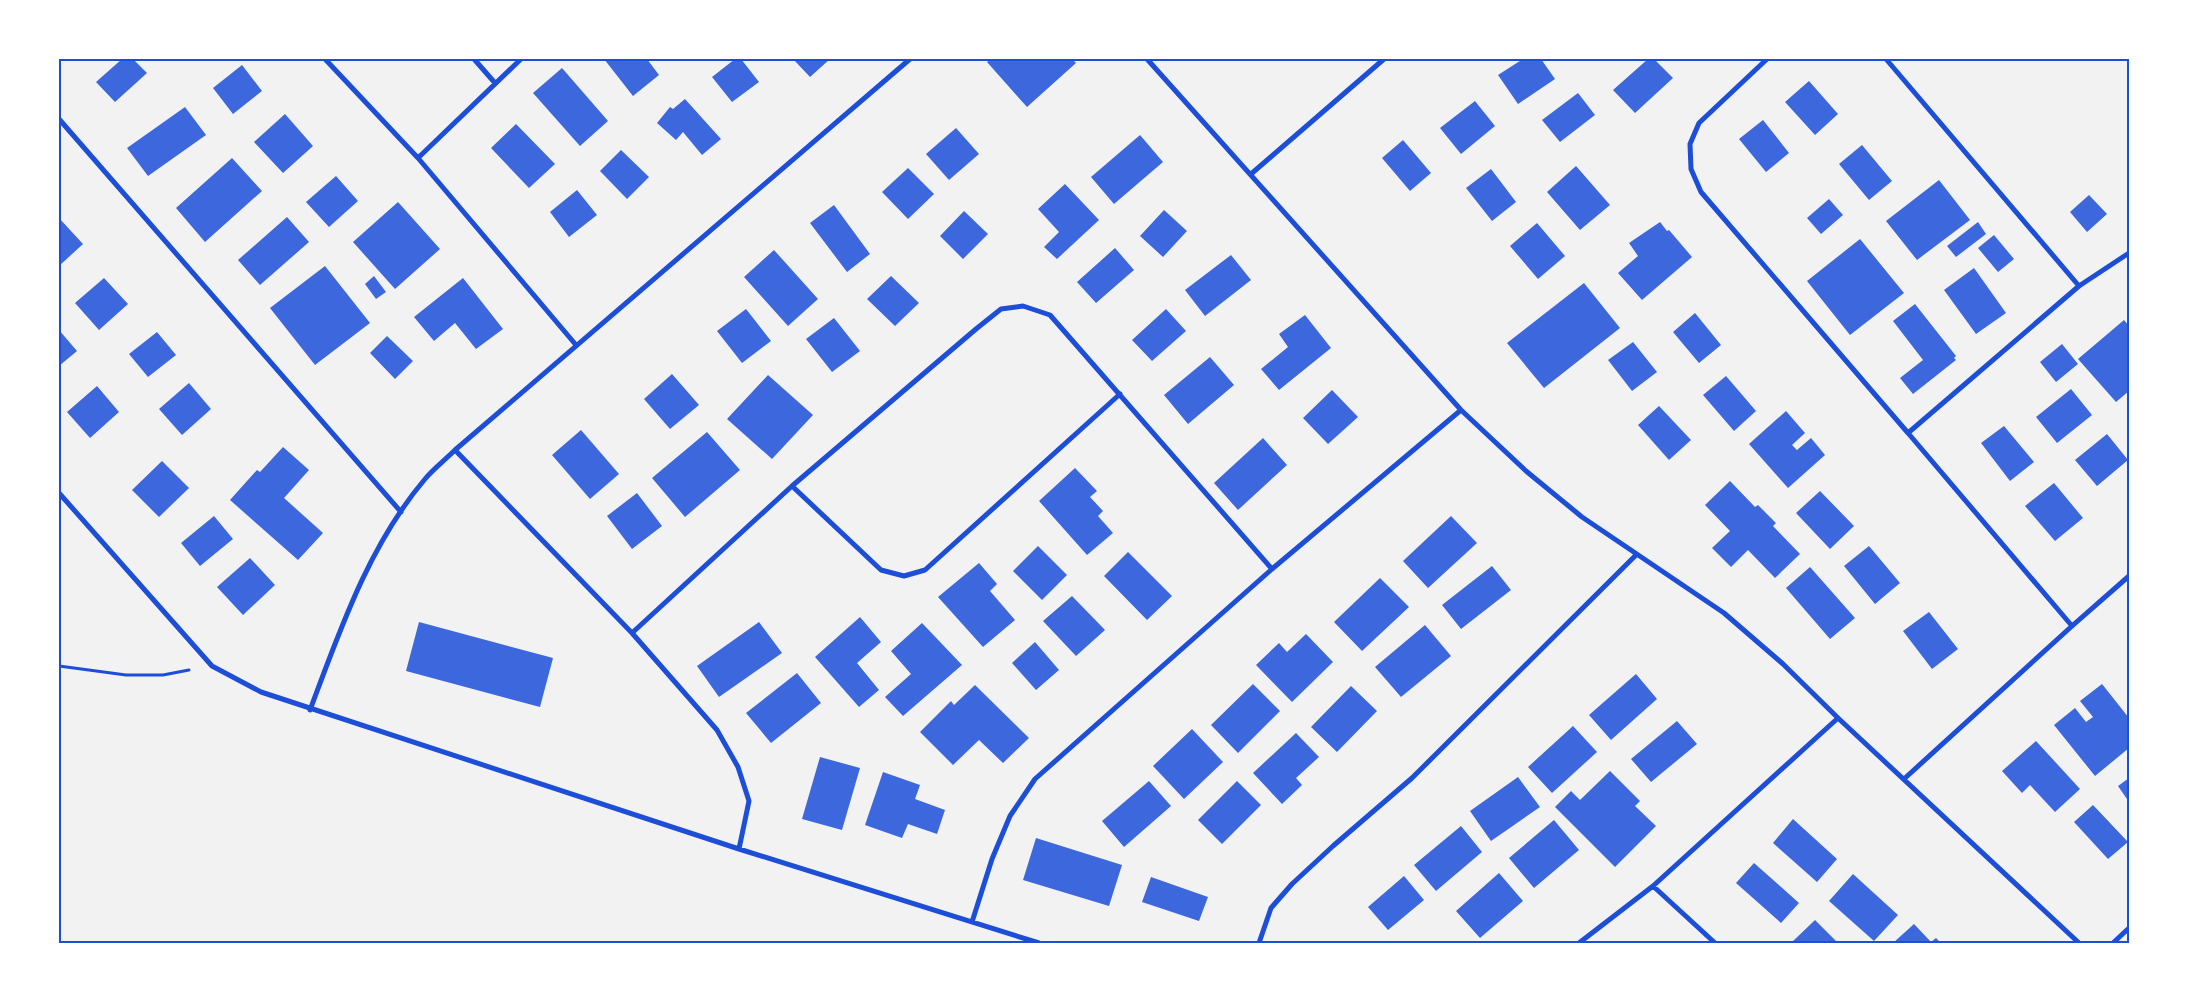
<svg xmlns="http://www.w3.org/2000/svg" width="2188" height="1002" viewBox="0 0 2188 1002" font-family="'Golos Text',sans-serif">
<rect width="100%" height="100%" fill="#f2f2f2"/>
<!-- building -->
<path fill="#3d67dc" d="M122,59H133L147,73L115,102L96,82Z
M604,59H647L659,75L633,96Z
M735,59H741L759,82L732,102L712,77Z
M793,59H830L810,77Z
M991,59H1072L1076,63L1027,107L987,62Z
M1523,59H1541L1555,79L1518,104L1498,75Z
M1648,59H1654L1673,78L1635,113L1613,90Z
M242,65L262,91L233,114L213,88Z
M562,68L608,121L580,146L533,93Z
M1809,81L1838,114L1815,135L1785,102Z
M1578,93L1595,115L1560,142L1542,120Z
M685,99L721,139L702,155L683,132L676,140L657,123L670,107L673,109Z
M1475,101L1495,126L1461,154L1440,128Z
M185,107L206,135L148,176L127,148Z
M285,114L313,146L283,173L254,142Z
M1763,120L1789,153L1766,172L1739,139Z
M516,124L555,164L529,188L491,148Z
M956,128L979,154L949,180L926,154Z
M1140,135L1163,162L1114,204L1091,177Z
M1403,140L1431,173L1410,191L1382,158Z
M1862,145L1892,181L1869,200L1839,164Z
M621,150L649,177L627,199L600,171Z
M232,158L262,191L205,242L176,208Z
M1576,166L1610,205L1580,230L1547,192Z
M908,168L934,194L908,219L882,192Z
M1491,169L1516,202L1492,221L1466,188Z
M336,176L358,201L329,227L306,202Z
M1939,180L1970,220L1917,260L1886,221Z
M1065,184L1099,220L1057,259L1044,247L1059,232L1038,209Z
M577,190L597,215L569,237L550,212Z
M2089,195L2107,214L2087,232L2070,212Z
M1829,199L1843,215L1821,234L1807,218Z
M398,202L440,249L395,289L353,242Z
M834,205L870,254L847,272L810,223Z
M1164,210L1187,231L1163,257L1140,236Z
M964,211L988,234L963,259L940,236Z
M287,217L309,242L260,285L238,260Z
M59,218L83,244L59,266Z
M1660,222L1667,231L1669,230L1692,257L1642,300L1618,273L1638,256L1629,243Z
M1978,222L1986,234L1956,257L1947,246Z
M1537,223L1565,256L1538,279L1510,246Z
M1994,235L2014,259L1998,272L1978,248Z
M1860,239L1904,293L1850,335L1807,281Z
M1115,248L1134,270L1096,303L1077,282Z
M774,250L818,299L788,326L744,277Z
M1231,255L1251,280L1205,316L1185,290Z
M325,266L370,323L315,365L270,308Z
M1974,268L2006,313L1976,334L1944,290Z
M374,276L386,292L376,299L365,284Z
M891,276L919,303L895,326L867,299Z
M104,278L128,304L99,330L75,303Z
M463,278L503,329L476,349L455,323L434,341L414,317Z
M1584,283L1620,328L1544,388L1507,343Z
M1915,304L1956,356L1954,358L1956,360L1913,394L1900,378L1923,360L1893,321Z
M746,309L771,341L742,363L717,331Z
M1166,309L1186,331L1152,361L1132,340Z
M1695,313L1721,345L1699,363L1673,332Z
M1305,315L1331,348L1279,390L1261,369L1288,347L1279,334Z
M834,318L860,351L832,372L806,339Z
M2124,320L2129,326V391L2116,402L2078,359Z
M59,330L77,351L59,366Z
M157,332L176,355L148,377L129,354Z
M387,336L413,361L395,379L370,353Z
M1633,342L1657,372L1632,391L1608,360Z
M2062,344L2078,364L2056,382L2040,362Z
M1210,357L1234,385L1188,424L1164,395Z
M672,374L699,405L670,429L644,399Z
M768,375L813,415L772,459L727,419Z
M1726,376L1756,411L1734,431L1703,395Z
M189,383L211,409L182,435L159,409Z
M97,386L119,412L90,438L67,412Z
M2071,389L2092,415L2057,443L2036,417Z
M1332,390L1358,417L1328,444L1303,418Z
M1659,406L1691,440L1669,460L1638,425Z
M1786,411L1805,433L1792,445L1797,450L1811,438L1825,455L1788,488L1749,444Z
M2004,426L2034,462L2010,481L1981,443Z
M581,430L619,474L590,499L552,455Z
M707,432L740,470L685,517L652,478Z
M2107,434L2128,460L2097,486L2075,460Z
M1263,438L1287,465L1238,510L1214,483Z
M283,447L309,470L284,498L323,533L298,560L230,500L257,470L260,472Z
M162,461L189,488L159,517L132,490Z
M1075,468L1097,491L1090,497L1103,511L1098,516L1113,533L1087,555L1039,501Z
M1730,481L1755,507L1758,505L1776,523L1773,526L1800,554L1775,578L1748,550L1731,567L1712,548L1730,531L1705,505Z
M2054,483L2083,518L2055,541L2025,506Z
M1820,491L1854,526L1830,549L1796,513Z
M637,493L662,526L632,549L607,516Z
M214,516L233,539L200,566L181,543Z
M1451,516L1477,543L1428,588L1403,561Z
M1038,546L1067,575L1042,600L1013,571Z
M1869,546L1900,583L1875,604L1844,566Z
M1128,552L1172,596L1147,620L1104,576Z
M250,558L275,585L243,615L217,587Z
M979,563L997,584L990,591L1015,620L983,647L938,597Z
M1492,566L1511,590L1461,629L1442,605Z
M1810,567L1855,618L1830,639L1786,588Z
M1380,578L1409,607L1362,651L1334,622Z
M1072,596L1105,630L1076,656L1043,621Z
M1929,612L1958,649L1932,669L1903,631Z
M860,617L881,642L857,663L879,690L859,707L815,657Z
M419,622L553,658L540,707L406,671Z
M759,622L782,653L719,697L697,666Z
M922,623L962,665L903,716L885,697L911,674L891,651Z
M1425,625L1451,656L1401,697L1375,667Z
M1306,634L1333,662L1292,702L1256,665L1279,643L1287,652Z
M1035,642L1059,670L1036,690L1012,663Z
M797,673L821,703L771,743L746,713Z
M1636,674L1657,699L1611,740L1589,715Z
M1253,684L1280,711L1238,753L1211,725Z
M2102,684L2129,718V748L2095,776L2054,725L2075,708L2086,722L2093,717L2080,701Z
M975,685L1029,738L1003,763L979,740L953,765L920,732L951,701L954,705Z
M1351,686L1377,711L1337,752L1311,727Z
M1677,721L1697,744L1651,782L1631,759Z
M1573,726L1597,752L1552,793L1528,767Z
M1192,729L1223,762L1184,799L1153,766Z
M1296,733L1319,757L1296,778L1302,785L1282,804L1253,773Z
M2036,741L2080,789L2055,812L2030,785L2022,793L2002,771Z
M820,757L860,768L842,830L802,819Z
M1610,771L1640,801L1635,806L1656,826L1615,867L1555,807L1571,791L1580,800Z
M883,772L920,785L915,799L945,810L937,834L908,824L902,838L865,825Z
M1518,777L1540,807L1491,841L1470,811Z
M2129,778V802L2118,786Z
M1149,781L1171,806L1124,847L1102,821Z
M1237,781L1261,805L1222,844L1198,820Z
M2093,805L2128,842L2108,859L2074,822Z
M1793,819L1837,859L1817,882L1773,843Z
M1554,820L1579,850L1534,888L1509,858Z
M1461,826L1482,852L1436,891L1414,865Z
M1036,838L1122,865L1109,906L1023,880Z
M1754,863L1799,903L1781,923L1736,883Z
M1499,873L1523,901L1480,938L1456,911Z
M1853,874L1898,915L1874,941L1829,901Z
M1404,876L1424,900L1388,930L1368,907Z
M1151,877L1208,897L1199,921L1142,902Z
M1815,920L1838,943H1791Z
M1914,924L1931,942L1936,938L1941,943H1893Z"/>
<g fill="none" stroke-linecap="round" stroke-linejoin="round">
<!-- path -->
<path stroke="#1d4ed8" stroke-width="3" d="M59,666L126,675H163L189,670"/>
<!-- minor -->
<path stroke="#1d4ed8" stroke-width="5" d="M325,59L418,158L576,345
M474,59L495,83
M1147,59L1461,410L1526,471L1582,517L1724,613L1783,664L1838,718L2079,943
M1767,59L1699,123L1690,144L1691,169L1701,192L1908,433
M1886,59L2079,286
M59,119L401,512
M418,158L521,59
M1251,174L1384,59
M455,450L632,633L717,730L738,767L749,801L739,849
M792,486L881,570L904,576L925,570L1120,394
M59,493L212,666L261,692L739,849L1039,943
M2072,626L1908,433L2079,286L2129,253
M632,633L792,486L976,329L1001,309L1023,306L1050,315L1272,569
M310,710C340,630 369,545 425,479C433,469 445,460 455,450L910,59
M1904,779L2072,626L2129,576
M1653,886L1715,943
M972,922L992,859L1010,816L1035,779L1272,569L1461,410
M1259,943L1271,908L1292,884L1333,846L1412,778L1636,555
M1579,943L1653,886L1838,718
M2113,943L2129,928"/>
</g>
<!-- border -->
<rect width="2188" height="1002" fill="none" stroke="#ffffff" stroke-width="120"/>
<rect x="60" y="60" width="2068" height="882" fill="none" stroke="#1d4ed8" stroke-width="2"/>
</svg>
